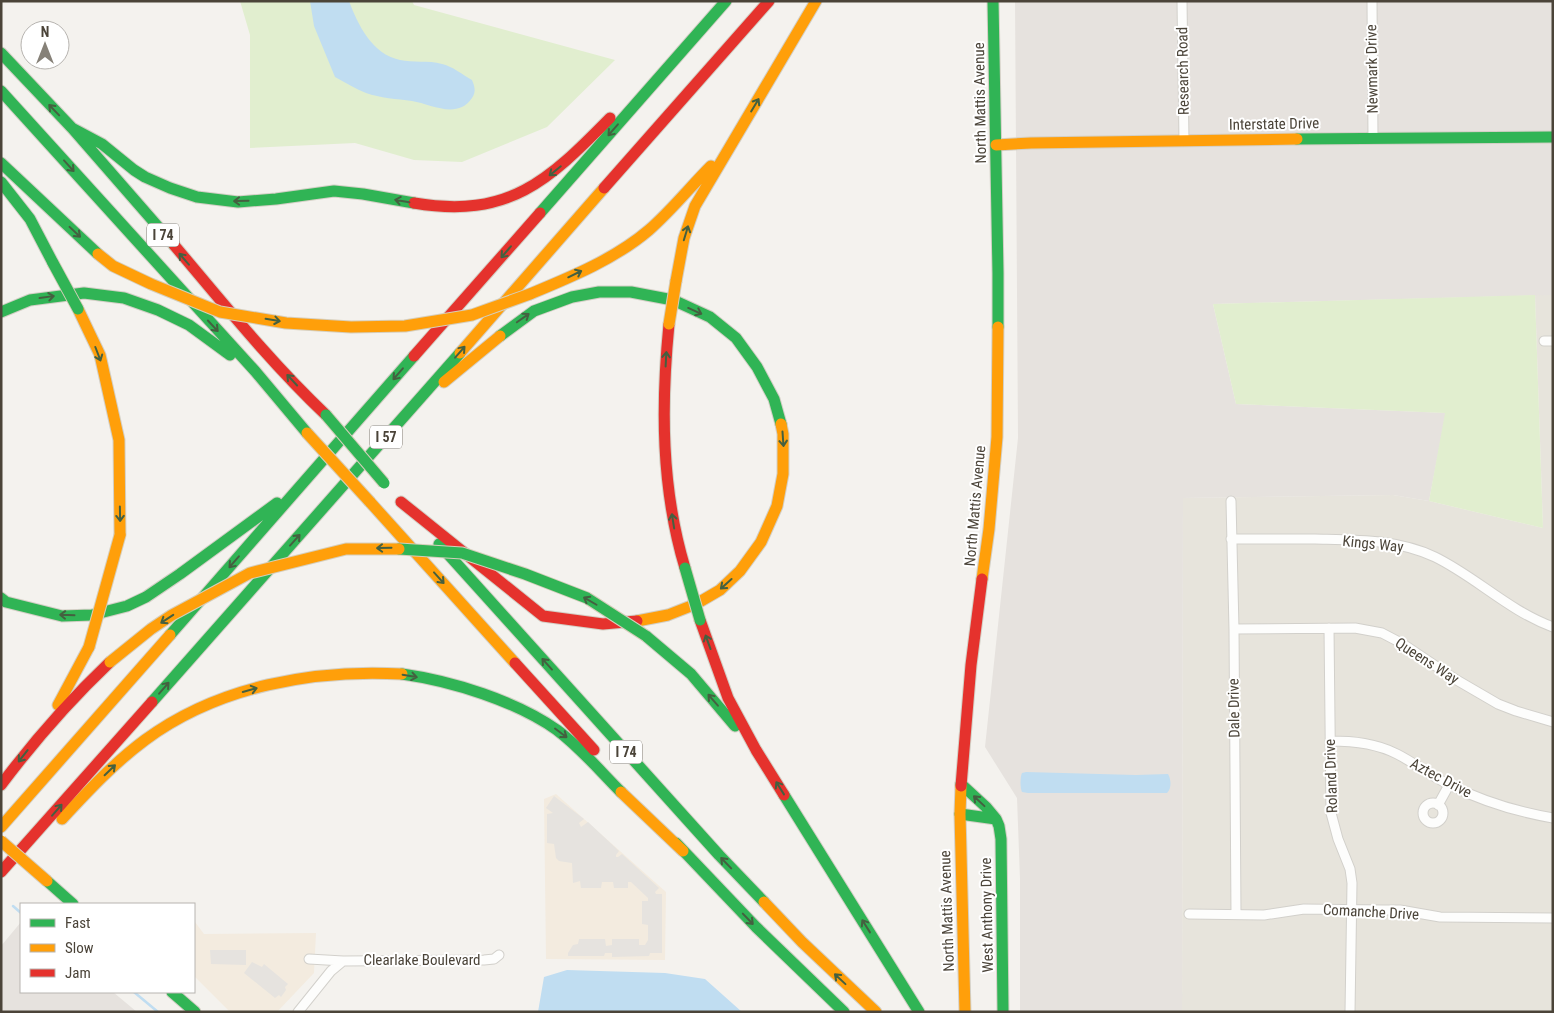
<svg xmlns="http://www.w3.org/2000/svg" width="1554" height="1013" viewBox="0 0 1554 1013" font-family="'Roboto Condensed',sans-serif">
<rect width="100%" height="100%" fill="#f4f2ee"/>
<!-- residential -->
<path fill="#e7e4dc" d="M1535,295H1553V1012H1182L1183,498L1393,495L1429,501L1543,528Z"/>
<!-- commercial -->
<path fill="#f3ebdf" d="M556,794L666,892L665,960L546,959L544,799Z
M194,922H195L204,934L316,933L314,973L277,1012H230L194,976Z"/>
<!-- industrial -->
<path fill="#e6e2de" d="M1015,1H1553V295L1213,304L1236,404L1446,413L1429,501L1393,495L1183,498L1182,1012H1020V879L1017,798L985,747L1018,438Z
M21,922V992H113L137,1012H1V946Z"/>
<!-- green -->
<path fill="#e1eecf" d="M240,1H412L414,5L615,60L547,127L462,162L414,160L355,143L250,148V35Z
M1535,295L1543,528L1429,501L1445,413L1236,404L1213,304Z"/>
<!-- parking -->
<path fill="#e6e3df" d="M554,796L584,819L579,823L581,827L588,822L619,851L616,855V857H618L622,854L659,888L655,892L656,894H662V953H650L649,956L612,957V953H605L604,956H568V953L573,945L578,944L579,939H605L606,946L612,945V939H639V945H645L648,940V925L642,924V901H648V898L631,882H628V888H614L613,882H602L601,888H581L580,881L573,883L572,863L559,861L556,858L554,844L547,843V814L553,813L546,808Z
M210,950H246V965L211,964Z
M252,962L262,967L264,964L288,984L285,987L286,990L281,997L279,995L275,998L244,973Z"/>
<!-- water -->
<path fill="#c0ddf1" d="M310,1H349C358,25 372,54 400,60C413,63 428,60 442,64C452,66 463,75 472,80C475,87 476,92 472,98C457,120 431,104 412,101C397,99 380,98 366,93C356,89 346,83 335,77L314,26Z
M1026,772L1136,775L1168,774C1171,779 1172,788 1167,793H1028L1022,792C1020,788 1020,777 1022,773Z
M567,970L665,973L705,979L742,1012H538L544,977Z"/>
<g fill="none" stroke-linecap="round" stroke-linejoin="round">
<!-- stream -->
<path stroke="#c0ddf1" stroke-width="2.5" d="M13,906L21,913
M134,992L158,1012"/>
<!-- street casing -->
<g stroke="#d2d0cb" stroke-width="11">
<path id="street" d="M1182,1L1184,141
M1372,1L1373,138
M1544,341H1553
M1231,501L1234,629L1236,914
M1231,539C1259,539 1287,539 1315,539C1356,540 1397,539 1435,557C1476,577 1509,611 1553,627
M1329,628L1331,813L1338,839L1350,869L1352,883L1350,1012
M1234,629L1355,628L1382,633L1403,644L1455,679L1498,704L1516,711L1553,722
M1330,741C1353,741 1376,743 1397,754C1415,763 1432,777 1450,785C1482,801 1518,812 1553,818
M1423 813a10 10 0 1 1 20 0a10 10 0 1 1-20 0Z
M1438,805L1449,785
M1189,914L1264,915L1304,909L1383,910H1400L1440,917L1553,918
M309,959L343,961
M298,1012L331,971L343,961L484,960L494,959L499,955"/>
</g>
<!-- fast casing -->
<g stroke="#d3cfc5" stroke-width="13">
<path id="fast" d="M993,1L998,273V327
M1,53L72,128L174,245
M1,91L255,371L307,433
M72,128L102,144L134,170L145,177L170,188L197,197L238,202L276,199L334,191L363,194L414,203
M1297,139L1553,137
M1,163L98,254
M1,182L30,219L53,263
M540,213L726,1
M1,312L30,300L84,293L124,298L158,310L189,325L230,355
M500,336L534,311L572,297L599,292H631L673,300L710,317L736,338L757,367L774,399L781,424
M439,544L719,855L764,902
M1,598L6,602L62,616L92,615L127,606L146,597L180,574L277,503
M170,635L414,356
M646,636L691,674L735,726
M402,674C452,681 516,701 557,730C581,748 600,771 621,792
M152,702L460,353
M961,784L986,807L996,819
M784,795L919,1012
M960,814L996,819L999,826L1001,839L1003,1012
M676,843L756,927L844,1012
M47,881L73,904
M172,992L195,1012"/>
</g>
<!-- slow casing -->
<g stroke="#d3cfc5" stroke-width="13">
<path id="slow" d="M996,145L1031,143L1297,139
M676,281L684,238L695,206L816,1
M530,294C571,277 615,259 649,230C671,211 690,187 711,166
M78,309L100,355L119,440L120,535
M460,353L604,188
M444,382L500,336
M370,502L515,663
M982,579L989,529L997,437L998,327
M637,621L668,615L696,604L720,590L740,571L761,542L777,506L783,474V434L781,424
M58,705L89,647
M961,786L960,814L965,1012
M621,792L683,851
M62,819C88,791 114,763 145,740C218,686 314,669 402,674
M1,827L170,635
M764,902L802,942L876,1012"/>
</g>
<!-- jam casing -->
<g stroke="#d3cfc5" stroke-width="13">
<path id="jam" d="M604,188L769,1
M414,203C509,219 548,181 610,118
M174,245C223,303 271,363 326,415
M669,324C661,406 661,488 685,568
M414,356L540,213
M401,502L543,616L603,624L637,621
M700,620L728,698L756,750L784,795
M515,663L594,750
M1,785C34,741 70,700 110,662
M961,786L971,665L982,579
M1,872L152,702"/>
</g>
<!-- street -->
<use href="#street" stroke="#fdfdfc" stroke-width="9"/>
<!-- fast -->
<use href="#fast" stroke="#30b455" stroke-width="11"/>
<!-- slow -->
<use href="#slow" stroke="#ff9f0a" stroke-width="11"/>
<!-- jam -->
<use href="#jam" stroke="#e5322d" stroke-width="11"/>
<!-- fast-bridge casing -->
<g stroke="#d6cebb" stroke-width="13" stroke-linecap="butt">
<path id="fast-bridge" d="M53,263L78,309
M326,415L384,483
M399,549L462,553L525,574L587,598L646,636
M685,568L700,620"/>
</g>
<!-- slow-bridge casing -->
<g stroke="#d6cebb" stroke-width="13" stroke-linecap="butt">
<path id="slow-bridge" d="M98,254L113,266L151,284L220,312L286,323L351,327L405,326L472,315L530,294
M669,324L676,281
M307,433L370,502
M89,647L120,535
M110,662L151,629L172,615L250,573L346,549H399
M1,841L47,881"/>
</g>
<!-- fast-bridge -->
<use href="#fast-bridge" stroke="#30b455" stroke-width="11"/>
<!-- slow-bridge -->
<use href="#slow-bridge" stroke="#ff9f0a" stroke-width="11"/>
</g>
<!-- one-way arrows -->
<defs><path id="oneway-shaft" d="M-6 0H5M1.5-3L5.5 0L1.5 3" fill="none" stroke-width="1.6" stroke-linecap="round" stroke-linejoin="round" transform="scale(1.25)"/></defs>
<g stroke="#446040">
<use href="#oneway-shaft" transform="translate(755 105) rotate(-59)"/>
<use href="#oneway-shaft" transform="translate(54 110) rotate(-134)"/>
<use href="#oneway-shaft" transform="translate(613 130) rotate(131)"/>
<use href="#oneway-shaft" transform="translate(69 166) rotate(48)"/>
<use href="#oneway-shaft" transform="translate(555 171) rotate(141)"/>
<use href="#oneway-shaft" transform="translate(241 201) rotate(179)"/>
<use href="#oneway-shaft" transform="translate(402 201) rotate(-170)"/>
<use href="#oneway-shaft" transform="translate(75 232) rotate(43)"/>
<use href="#oneway-shaft" transform="translate(686 233) rotate(-73)"/>
<use href="#oneway-shaft" transform="translate(506 252) rotate(131)"/>
<use href="#oneway-shaft" transform="translate(184 259) rotate(-131)"/>
<use href="#oneway-shaft" transform="translate(575 274) rotate(-26)"/>
<use href="#oneway-shaft" transform="translate(47 297) rotate(-8)"/>
<use href="#oneway-shaft" transform="translate(695 311) rotate(24)"/>
<use href="#oneway-shaft" transform="translate(523 318) rotate(-35)"/>
<use href="#oneway-shaft" transform="translate(273 320) rotate(9)"/>
<use href="#oneway-shaft" transform="translate(213 326) rotate(47)"/>
<use href="#oneway-shaft" transform="translate(460 352) rotate(-49)"/>
<use href="#oneway-shaft" transform="translate(98 354) rotate(69)"/>
<use href="#oneway-shaft" transform="translate(666 359) rotate(-87)"/>
<use href="#oneway-shaft" transform="translate(398 374) rotate(131)"/>
<use href="#oneway-shaft" transform="translate(292 380) rotate(-133)"/>
<use href="#oneway-shaft" transform="translate(783 439) rotate(86)"/>
<use href="#oneway-shaft" transform="translate(120 514) rotate(89)"/>
<use href="#oneway-shaft" transform="translate(673 521) rotate(-99)"/>
<use href="#oneway-shaft" transform="translate(295 540) rotate(-48)"/>
<use href="#oneway-shaft" transform="translate(384 548) rotate(179)"/>
<use href="#oneway-shaft" transform="translate(234 562) rotate(131)"/>
<use href="#oneway-shaft" transform="translate(439 578) rotate(48)"/>
<use href="#oneway-shaft" transform="translate(726 584) rotate(138)"/>
<use href="#oneway-shaft" transform="translate(590 601) rotate(-150)"/>
<use href="#oneway-shaft" transform="translate(67 615) rotate(-178)"/>
<use href="#oneway-shaft" transform="translate(167 619) rotate(147)"/>
<use href="#oneway-shaft" transform="translate(708 642) rotate(-110)"/>
<use href="#oneway-shaft" transform="translate(547 664) rotate(-132)"/>
<use href="#oneway-shaft" transform="translate(410 676) rotate(10)"/>
<use href="#oneway-shaft" transform="translate(164 688) rotate(-49)"/>
<use href="#oneway-shaft" transform="translate(250 690) rotate(-16)"/>
<use href="#oneway-shaft" transform="translate(713 700) rotate(-131)"/>
<use href="#oneway-shaft" transform="translate(561 733) rotate(37)"/>
<use href="#oneway-shaft" transform="translate(23 756) rotate(128)"/>
<use href="#oneway-shaft" transform="translate(110 770) rotate(-44)"/>
<use href="#oneway-shaft" transform="translate(780 788) rotate(-122)"/>
<use href="#oneway-shaft" transform="translate(979 801) rotate(-137)"/>
<use href="#oneway-shaft" transform="translate(57 810) rotate(-49)"/>
<use href="#oneway-shaft" transform="translate(726 863) rotate(-134)"/>
<use href="#oneway-shaft" transform="translate(748 919) rotate(46)"/>
<use href="#oneway-shaft" transform="translate(866 926) rotate(-122)"/>
<use href="#oneway-shaft" transform="translate(840 979) rotate(-137)"/>
</g>
<g text-anchor="middle" stroke-width="4" stroke-linejoin="round" paint-order="stroke">
<!-- shield labels -->
<g fill="#fff" stroke="#817c74" stroke-width="1">
<rect x="147" y="223.5" width="32" height="23" rx="4"/>
<rect x="370" y="425.5" width="32" height="23" rx="4"/>
<rect x="610" y="740.5" width="32" height="23" rx="4"/>
</g>
<g font-size="14" font-weight="bold" fill="#4b4439">
<text x="163" y="240">I 74</text>
<text x="386" y="442">I 57</text>
<text x="626" y="757">I 74</text>
</g>
<!-- street labels -->
<g font-size="15" fill="#4b4439" stroke="#fff">
<text transform="translate(1372 69) rotate(-91)" y="5">Newmark Drive</text>
<text transform="translate(1183 71) rotate(-91)" y="5">Research Road</text>
<text transform="translate(980 103) rotate(-91)" y="5">North Mattis Avenue</text>
<text transform="translate(1274 124) rotate(-1)" y="5">Interstate Drive</text>
<text transform="translate(975 506) rotate(-85)" y="5">North Mattis Avenue</text>
<text transform="translate(1373 544) rotate(6)" y="5">Kings Way</text>
<text transform="translate(1427 661) rotate(33)" y="5">Queens Way</text>
<text transform="translate(1234 708) rotate(-91)" y="5">Dale Drive</text>
<text transform="translate(1331 776) rotate(-92)" y="5">Roland Drive</text>
<text transform="translate(1441 778) rotate(28)" y="5">Aztec Drive</text>
<text transform="translate(947 911) rotate(-92)" y="5">North Mattis Avenue</text>
<text transform="translate(1371 912) rotate(3)" y="5">Comanche Drive</text>
<text transform="translate(987 915) rotate(-91)" y="5">West Anthony Drive</text>
<text x="422" y="965">Clearlake Boulevard</text>
</g>
</g>
<!-- border -->
<rect width="1554" height="1013" fill="none" stroke="#4b4439" stroke-width="5"/>
<!-- legend -->
<rect x="20" y="903" width="175" height="90" fill="#ffffff" stroke="#b7b4b0"/>
<rect x="30" y="919" width="25" height="8" fill="#30b455" stroke="#b7b4b0"/>
<text x="65" y="928" font-size="15" fill="#4b4439">Fast</text>
<rect x="30" y="944" width="25" height="8" fill="#ff9f0a" stroke="#b7b4b0"/>
<text x="65" y="953" font-size="15" fill="#4b4439">Slow</text>
<rect x="30" y="969" width="25" height="8" fill="#e5322d" stroke="#b7b4b0"/>
<text x="65" y="978" font-size="15" fill="#4b4439">Jam</text>
<!-- north arrow -->
<g transform="translate(45 45)"><circle r="24" fill="#ffffff" stroke="#b7b4b0"/>
<path d="M0-4L9 19L0 12L-9 19Z" fill="#868178"/>
<text y="-8" font-size="14" font-weight="bold" text-anchor="middle" fill="#4b4439">N</text>
</g>
</svg>
